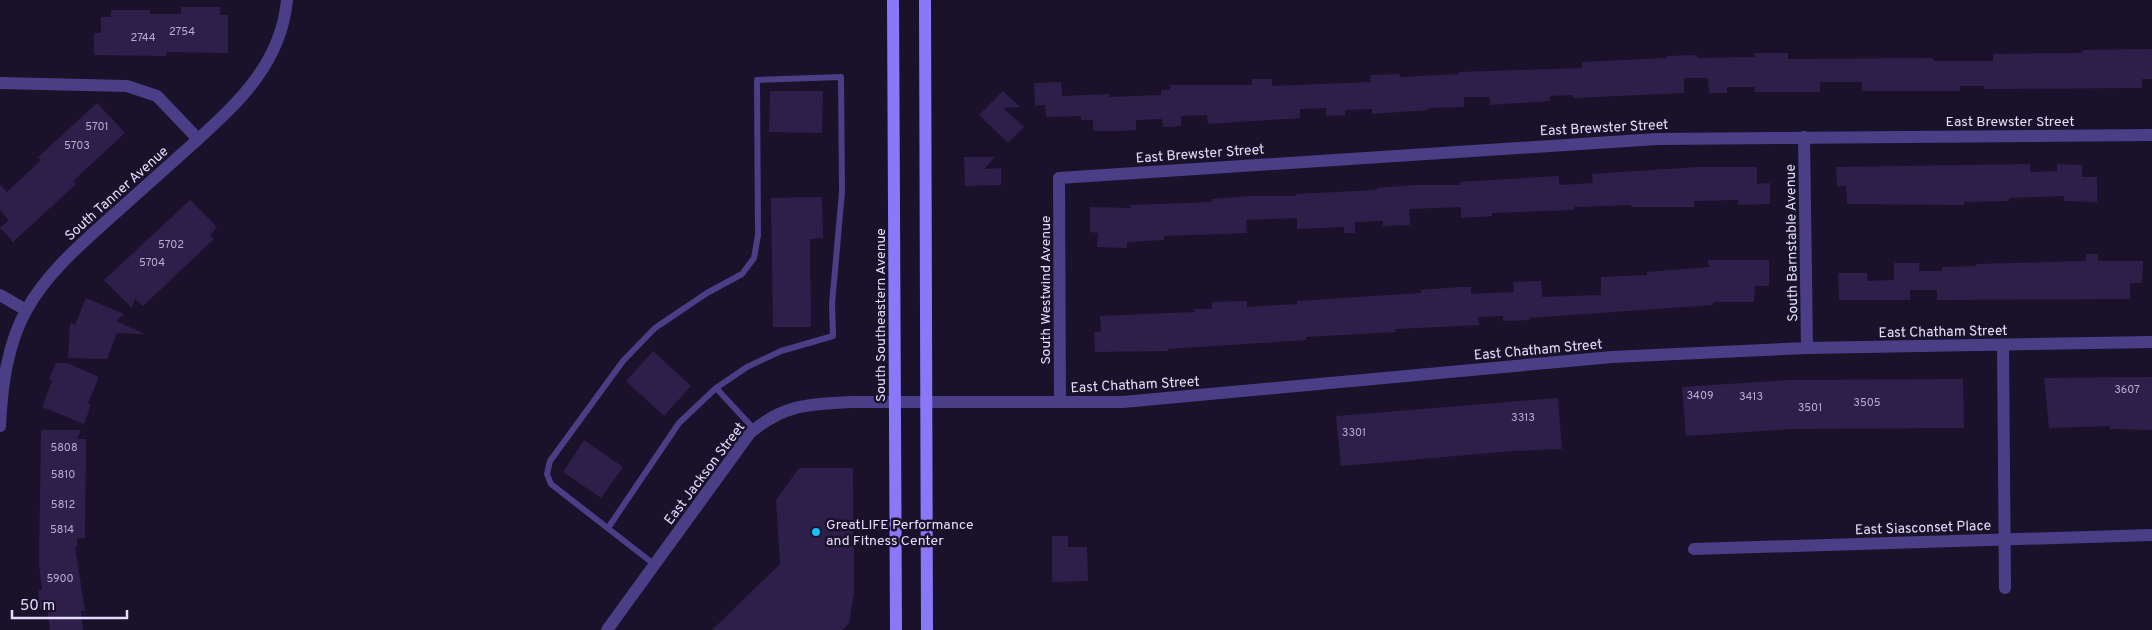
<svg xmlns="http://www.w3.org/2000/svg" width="2152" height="630" viewBox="0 0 2152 630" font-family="Overpass,sans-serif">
<rect width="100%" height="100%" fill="#19122a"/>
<!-- building -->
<path fill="#2d1f4a" d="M181,7H220V15H228V53L167,52L166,56L94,55V33H101V17H111V10H150V14H181Z
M2152,49V79H2142V88L1984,89V86H1960V91H1862V82H1820V92H1754L1755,87H1727V93H1709L1708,78H1684V93L1573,98V95L1550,96V101L1490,105V97H1464V107L1428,108V110L1372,114V109L1345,110V115L1326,116V108L1300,109V118L1208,124L1207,115L1181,116V126L1163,127L1162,119L1136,120V130L1117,131H1093V120H1081V116L1046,117L1045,105L1035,106L1034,83L1061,82L1062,96L1109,94V97L1161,95V90H1170V85H1252V79H1272V86L1371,82L1370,75L1399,74L1400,77L1459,74V72L1582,68V62L1667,58V56L1697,55V58L1755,57V53H1788V59L1933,58V61H1993V54L2082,53V50Z
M770,91H823L822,133L769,132Z
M1003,91L1020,107L1003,108L1024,127L1008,143L979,115Z
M97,103L125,133L73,181L76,184L13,242L0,228L9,220L0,210V184L7,192L41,160L38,157Z
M964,157H995L984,169L1001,168V185L965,186Z
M2030,164V172L2057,171V164L2082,165V177H2097V202L2064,201V196L2009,198V201L1964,202V205L1847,204L1846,186H1837L1836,167Z
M1698,167H1757V184L1770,183V204L1738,205V200L1694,201V207H1631V205L1574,207V210L1492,213V216L1461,218V207L1409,209L1410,225L1383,226V221L1355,222V233H1344V227L1297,229V218L1246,220L1247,233L1164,236V240L1127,242V248L1097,247L1098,233L1090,232V207L1130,208V205L1212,202V199L1249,196H1296V194L1377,190V188L1414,185H1460V182L1541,177L1559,176V185L1593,183L1592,174Z
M822,197L823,238L810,239L811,327H773L771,198Z
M190,200L217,227L210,235L214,239L143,306L135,299L132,308L104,280Z
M2086,254H2098V261H2143L2142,283H2130V299L1937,300V290H1910V300H1839L1838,273H1867V281L1894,280V263H1919V271H1942V267L1976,266V264L2086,261Z
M1708,260H1769V286H1755L1754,302H1713V305L1529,318L1530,320L1503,321V316L1478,317L1479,325L1395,329V332L1306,337V340L1168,349V351L1095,352L1094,332H1101L1100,316L1194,312V309H1212V302L1247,301V307L1297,304V301L1421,293V290L1459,287H1471V294L1514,292L1513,282L1541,281L1542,297L1601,295V277L1647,275V272L1709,267Z
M86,298L124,314L116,321L145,334L117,333L107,359L68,358L70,323L75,325Z
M653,351L691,386L664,416L626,381Z
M56,363H67L99,377L88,403L91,405L84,424L42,407L52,381L49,379Z
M2152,377V430L2110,429V426L2049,428L2044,378Z
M1963,379L1964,428L1790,429L1686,436L1682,387L1788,380Z
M1558,398L1562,449L1513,451L1341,466L1336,416Z
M41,430H81L77,439H86L85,538H77V547H75L85,611H81L83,630H50L47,608L40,609L38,591L42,590L39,564Z
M584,440L623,467L601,498L563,472Z
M799,468H853L854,593L849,624L842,630H712L780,564L776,500Z
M1052,536H1068V547H1087L1088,581L1052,582Z"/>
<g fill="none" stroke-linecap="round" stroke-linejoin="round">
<!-- service -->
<path stroke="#4a3f87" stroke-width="6" d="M716,388L754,429
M608,528L679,423L716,388L747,367L781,351L833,336L832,304L842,192L841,77L757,80L758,235L754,258L742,274L707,293L655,328L623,361L550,461L547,474L551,484L655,565"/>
<!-- minor -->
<path stroke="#4a3f87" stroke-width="12" d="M0,83L127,86L157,96L198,139
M1804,137L1807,348
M0,295L26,310
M2003,345L2005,588
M1060,402L1059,178L1657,139L2152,135
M0,426C2,386 7,344 27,309C47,273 80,245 111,217C139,192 167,167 195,142C240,101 281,63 287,0
M1694,549L2152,535
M607,630L750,433C784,404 809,404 852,402H1123L1612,357L1807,348L2152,342"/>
<!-- secondary -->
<path stroke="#8a78f9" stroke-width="12" d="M893,0L896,630
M925,0L927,630"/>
</g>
<!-- markers -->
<circle fill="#11c3f5" stroke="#19122a" stroke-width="2" cx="816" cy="532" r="5"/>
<g text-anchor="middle" stroke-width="5" stroke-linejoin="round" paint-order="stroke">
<!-- number labels -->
<g font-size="11" fill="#b6add1">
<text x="182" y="35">2754</text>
<text x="143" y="41">2744</text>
<text x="97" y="130">5701</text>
<text x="77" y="149">5703</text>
<text x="171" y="248">5702</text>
<text x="152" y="266">5704</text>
<text x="2127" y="393">3607</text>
<text x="1700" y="399">3409</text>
<text x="1751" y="400">3413</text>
<text x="1867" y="406">3505</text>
<text x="1810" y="411">3501</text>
<text x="1523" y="421">3313</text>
<text x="1354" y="436">3301</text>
<text x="64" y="451">5808</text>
<text x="63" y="478">5810</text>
<text x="63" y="508">5812</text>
<text x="62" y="533">5814</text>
<text x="60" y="582">5900</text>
</g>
<!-- street labels -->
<g font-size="14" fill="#e4dcfe" stroke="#19122a">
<text x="2010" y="126">East Brewster Street</text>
<text transform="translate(1604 127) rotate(-3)" y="5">East Brewster Street</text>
<text transform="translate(1200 153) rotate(-4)" y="5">East Brewster Street</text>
<text transform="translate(116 193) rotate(-42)" y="5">South Tanner Avenue</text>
<text transform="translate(1791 243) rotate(-91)" y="5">South Barnstable Avenue</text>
<text transform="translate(1045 290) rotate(-90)" y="5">South Westwind Avenue</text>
<text transform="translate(880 315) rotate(-90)" y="5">South Southeastern Avenue</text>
<text transform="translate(1943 331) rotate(-1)" y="5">East Chatham Street</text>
<text transform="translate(1538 349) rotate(-5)" y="5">East Chatham Street</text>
<text transform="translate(1135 384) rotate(-3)" y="5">East Chatham Street</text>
<text transform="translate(704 473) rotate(-53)" y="5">East Jackson Street</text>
<text transform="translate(1923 527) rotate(-2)" y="5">East Siasconset Place</text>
</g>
<!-- poi labels -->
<g font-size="14" fill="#e4dcfe" stroke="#19122a" text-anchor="start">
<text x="826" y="529">GreatLIFE Performance<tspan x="826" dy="16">and Fitness Center</tspan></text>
</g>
</g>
<!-- scale -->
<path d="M12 610v8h115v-8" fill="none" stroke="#e4dcfe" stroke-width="2.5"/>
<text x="20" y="610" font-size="15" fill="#e4dcfe" stroke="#19122a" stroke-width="4" paint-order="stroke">50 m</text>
</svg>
